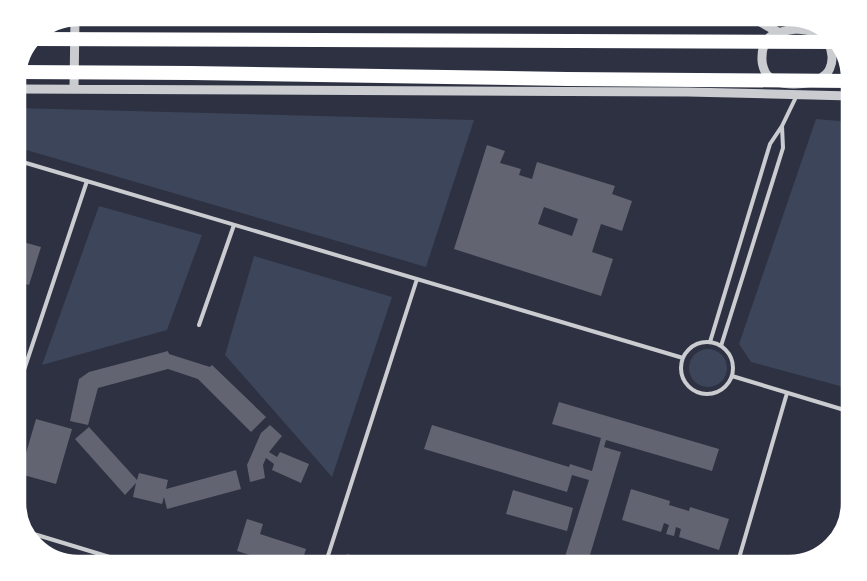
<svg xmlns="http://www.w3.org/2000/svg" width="867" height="581" viewBox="0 0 867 581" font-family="'Source Sans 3',sans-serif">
<rect width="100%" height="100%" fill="#2d3142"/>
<!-- green -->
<path fill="#3c4559" d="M16,108L474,120L426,267L16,147Z
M816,119L851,122V389L751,362L739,344Z
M99,206L202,235L167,330L42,365Z
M254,256L392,297L332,477L225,355Z
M689 368a19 19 0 1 1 38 0a19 19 0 1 1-38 0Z"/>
<!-- building -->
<path fill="#626471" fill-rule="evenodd" d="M487,145L505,151L500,163L521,169L519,175L532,179L537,162L615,186L612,194L632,201L622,231L601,224L592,252L613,259L601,296L454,249ZM544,207L578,219L572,236L538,224Z
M16,240L41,247L29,285L20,282L26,262L16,259Z
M168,351L169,354L210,367L212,365L266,417L251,432L198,379L168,369L98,388L88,425L70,421L79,379L89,372Z
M559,402L719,449L712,471L606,440L604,447L621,452L587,565H581L564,560L589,480L572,475L567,492L424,449L432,425L569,467L570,464L592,471L601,438L552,424Z
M36,419L72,429L56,484L20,474Z
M270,425L282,436L269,452L277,457L280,452L309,464L301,483L272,470L274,464L266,458L263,465L265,478L250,482L247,465L261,433Z
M89,427L137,480L139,473L168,480L166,489L236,470L241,489L167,509L164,497L162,504L133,497L136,483L125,495L75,439Z
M631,489L670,501L669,505L689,511L690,507L729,519L719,550L679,537L681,529L676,527L674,536L666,534L669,525L664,523L661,532L622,520Z
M513,490L573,508L567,531L506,514Z
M247,519L263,524L260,534L306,549L301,565H281L237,551Z
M347,554L379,564V565H343Z"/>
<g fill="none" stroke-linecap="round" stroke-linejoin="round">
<!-- service -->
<path stroke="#caccd0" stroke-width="4" d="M16,160L683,358
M199,325L234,225
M710,342L770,144L782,126L797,95
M681 368a26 26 0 1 1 52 0a26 26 0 1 1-52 0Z
M721,346L783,148L782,126
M732,376L851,412
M16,394L87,181
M24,531L136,565
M240,565L242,560
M325,565L417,279
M737,565L787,393"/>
<!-- tertiary -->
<path stroke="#caccd0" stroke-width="9" d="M129,16L691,20L794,18
M755,19L778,32
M796,29C803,30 813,30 819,34C835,43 837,69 821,78C808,86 777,87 767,75C764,71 762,64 762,60C761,35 775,32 796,29Z
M16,89L688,92L851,96
M74,89L75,18"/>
<!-- secondary -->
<path stroke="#fff" stroke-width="10" d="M171,17L172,16"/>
<!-- trunk -->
<path stroke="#fff" stroke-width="14" d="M32,39L837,42
M17,72L191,73L567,79L851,81"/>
</g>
<!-- crop -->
<path d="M0 0H867V581H0ZM78 25H789A53 53 0 0 1 842 78V503A53 53 0 0 1 789 556H78A53 53 0 0 1 25 503V78A53 53 0 0 1 78 25Z" fill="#fff" fill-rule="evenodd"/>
<path fill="none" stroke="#fff" stroke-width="2.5" d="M78 25H789A53 53 0 0 1 842 78V503A53 53 0 0 1 789 556H78A53 53 0 0 1 25 503V78A53 53 0 0 1 78 25Z"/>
</svg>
